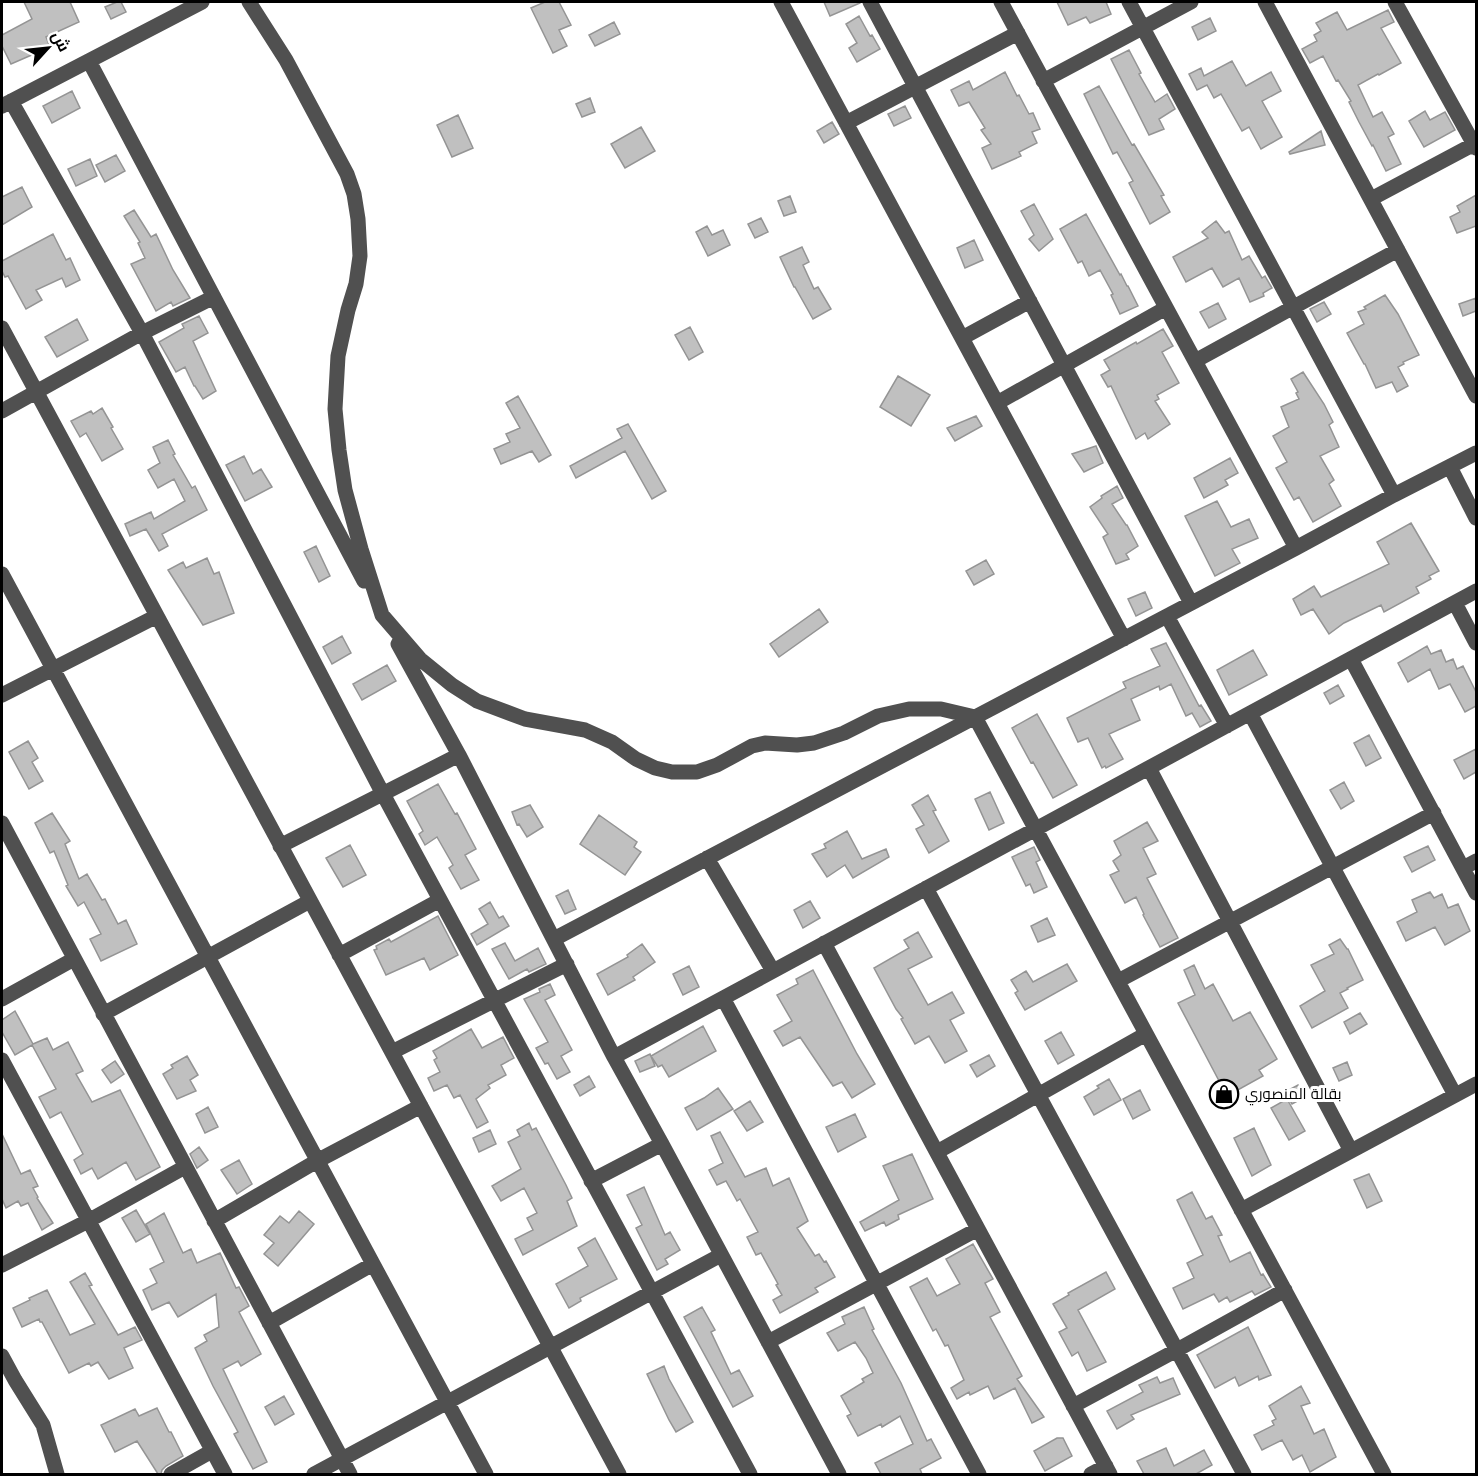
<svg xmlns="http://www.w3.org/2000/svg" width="1478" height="1476" viewBox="0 0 1478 1476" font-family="Helvetica,Cairo,sans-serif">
<rect width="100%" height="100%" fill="#fff"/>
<!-- building -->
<path fill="#c0c0c0" stroke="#949494" stroke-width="1.5" d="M24,2H70L79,22L46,37L50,47L11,64L2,46V35L32,19Z
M117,2H121L126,12L111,19L105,7Z
M545,2H559L571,25L559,30L567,46L553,53L531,8Z
M824,2H860V3L830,16Z
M1057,2H1106L1111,14L1090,23L1086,17L1068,25Z
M1388,10L1394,22L1381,28L1401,63L1379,75L1378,74L1358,85L1373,117L1382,112L1394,134L1388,137L1401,164L1386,171L1373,145L1372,146L1359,122L1349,102L1351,101L1338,80L1336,81L1323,56L1310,63L1302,49L1317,41L1314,35L1321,31L1316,23L1337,12L1347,30Z
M859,16L870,36L872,35L880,49L857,62L849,48L857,43L846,24Z
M1210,18L1216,31L1198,40L1192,27Z
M614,22L620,34L595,46L589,35Z
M1129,50L1141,73L1139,74L1155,102L1167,94L1175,109L1159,119L1164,129L1149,135L1111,59Z
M1232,61L1246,86L1271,72L1281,91L1262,101L1282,137L1261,149L1249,127L1242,131L1221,94L1214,98L1207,85L1197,90L1189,74L1201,68L1204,76Z
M1005,72L1017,96L1019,95L1029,114L1033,113L1040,129L1032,132L1037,143L1019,152L1021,156L992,169L982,148L991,144L981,130L985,128L969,102L959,106L951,90L969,81L973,90Z
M1099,86L1132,145L1134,144L1164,195L1161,196L1170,212L1150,224L1129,183L1133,181L1117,152L1113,154L1084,94Z
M72,91L80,108L52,123L43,106Z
M590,98L595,112L582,117L576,104Z
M905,106L911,118L894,126L888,114Z
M1425,111L1430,120L1445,112L1455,130L1424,147L1409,121Z
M458,115L473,148L452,157L437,125Z
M832,122L839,134L824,143L817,131Z
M641,127L655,151L625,168L611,144Z
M1321,131L1325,145L1290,154L1289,152Z
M116,155L125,171L105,182L96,165Z
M90,159L97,176L76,186L68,169Z
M22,187L32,207L2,225V197Z
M1476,195V226L1457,233L1450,217L1460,212L1457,206Z
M790,196L796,212L784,216L778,201Z
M1034,204L1053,239L1039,251L1029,239L1034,235L1021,211Z
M134,210L151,237L156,234L173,270L190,298L173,306L171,302L156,311L131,264L145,258L138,243L140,242L124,216Z
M1086,214L1120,275L1121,274L1127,286H1128L1138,306L1120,314L1111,295L1113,294L1100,270L1089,276L1082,261L1078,263L1060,229Z
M761,218L768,232L755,238L748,224Z
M1216,221L1225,233L1229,231L1242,260L1249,256L1262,278L1265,276L1272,288L1263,293L1264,296L1250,302L1239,278L1223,287L1212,268L1186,282L1173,257L1208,238L1202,232Z
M707,226L712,235L723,230L730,245L708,256L696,232Z
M53,234L66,260L70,258L80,280L66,287L62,278L36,290L42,300L26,309L8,276L5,277L2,271V261Z
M974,240L983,260L965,268L957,248Z
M802,247L809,262L803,265L814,289L818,287L831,309L813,319L795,287H794L780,257Z
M1385,295L1398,314L1419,355L1403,362L1404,364L1398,367L1408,386L1397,392L1392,382L1376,388L1365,364H1364L1347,333L1364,324L1358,312L1366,309L1364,307Z
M1476,298V311L1463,316L1459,304Z
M1324,302L1331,314L1317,322L1310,309Z
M1218,303L1226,319L1209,328L1200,312Z
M199,316L208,333L193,341L216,391L203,399L195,386H194L185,367L176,372L159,342L184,328L182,324Z
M77,319L88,340L57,357L45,337Z
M690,327L703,352L689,360L675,335Z
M1163,329L1173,346L1162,352L1179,383L1157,395L1159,399L1155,401L1170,424L1148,439L1145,433L1136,439L1111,386L1108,387L1101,375L1110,370L1104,360L1136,342L1137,344Z
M1303,372L1324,404L1333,422L1329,425L1339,447L1320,456L1334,480L1329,484L1341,506L1313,522L1299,497L1294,500L1276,468L1287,462L1273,436L1289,427L1281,407L1299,399L1296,393L1298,392L1291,379Z
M898,376L930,395L911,426L880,407Z
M518,396L551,455L539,462L532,451L501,464L494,449L510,442L506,434L520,428L506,403Z
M102,408L113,427L111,428L123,449L102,461L86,433L80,437L71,421L91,411L93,414Z
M976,416L982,426L955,441L947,428Z
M628,424L666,491L652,499L625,451L576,478L570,466L622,438L617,429Z
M168,440L175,454L173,455L192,488L195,486L207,510L162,534L168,546L159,551L146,529L130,536L125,524L151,512L154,519L185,501L174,479L158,488L148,470L160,463L153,447Z
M1096,446L1103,463L1084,472L1072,454Z
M244,456L253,474L261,469L272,487L245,501L226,465Z
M1230,458L1238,473L1225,480L1228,485L1204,498L1194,478Z
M1117,486L1123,498L1112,504L1126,525H1127L1138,546L1126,554L1129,559L1116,564L1103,537L1108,534L1090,507L1102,498L1101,496Z
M1217,501L1231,527L1249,519L1258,538L1232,549L1240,563L1215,576L1185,516Z
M1411,523L1439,571L1429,576L1431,579L1416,587L1419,593L1384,612L1381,605L1344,623L1329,634L1313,609L1301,615L1293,599L1314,586L1321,597L1389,564L1377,542Z
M316,546L330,576L319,582L304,552Z
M207,558L214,574L219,572L234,613L203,625L168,570L183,562L186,568Z
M986,560L994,574L974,585L966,571Z
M1145,592L1152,608L1136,616L1128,599Z
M819,609L828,622L779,657L770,644Z
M342,636L351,653L332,664L323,647Z
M1166,643L1199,706L1201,705L1211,721L1200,727L1192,713L1186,716L1171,684L1160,690L1159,686L1131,699L1140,720L1109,734L1123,759L1106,768L1105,766L1102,768L1088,738L1078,742L1067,718L1126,688L1123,682L1160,666L1151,649Z
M1427,646L1431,654L1441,650L1446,662L1453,659L1457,669L1463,666L1476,692V706L1465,712L1450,684L1439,689L1430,669L1408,682L1398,663Z
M1253,650L1267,675L1229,695L1217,670Z
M387,665L396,681L362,700L353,684Z
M1338,685L1344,696L1330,704L1324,693Z
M1037,714L1077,785L1053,798L1033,762L1031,763L1012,728Z
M1369,735L1381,758L1366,766L1354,743Z
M28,741L38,758L32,762L43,781L29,789L9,752Z
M1476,749V772L1464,779L1454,760Z
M1344,782L1354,801L1341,809L1330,790Z
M438,784L455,814L457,813L476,849L465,855L479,880L461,889L449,868L453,865L437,837L425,845L419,834L423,831L407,801Z
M990,792L1004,823L989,830L975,799Z
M928,795L936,810L933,811L949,841L929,853L916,829L924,825L912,805Z
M530,805L543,827L527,837L519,824L517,825L512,812Z
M52,813L70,841L65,844L79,879L87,874L102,900L105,899L118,924L126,920L137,944L101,961L90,939L101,934L84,902L78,906L66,886L68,885L54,851L50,853L35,823Z
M599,815L637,842L634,847L641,852L625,875L580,844Z
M1147,822L1158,841L1143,848L1156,874L1147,878L1178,938L1160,947L1143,915L1144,914L1136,897L1125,903L1110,875L1119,871L1113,861L1121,855L1114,841Z
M847,831L862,859L886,849L889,857L853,878L845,865L827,877L812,854L826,848L824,844Z
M350,845L366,875L343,887L326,858Z
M1428,846L1435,860L1412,872L1404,857Z
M1034,847L1040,860L1036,862L1047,887L1034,893L1030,884L1026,886L1012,857Z
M568,890L576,909L565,914L556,896Z
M1430,892L1434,898L1442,894L1448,908L1458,904L1470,931L1445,945L1435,927L1406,941L1397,922L1417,912L1412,900Z
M810,901L820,918L803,928L794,910Z
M490,902L499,918L503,916L509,926L477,945L471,934L488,924L479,909Z
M438,916L458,955L430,970L424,958L386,975L374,950L377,949L376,946L389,939L391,942Z
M1047,918L1055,935L1038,942L1031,926Z
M918,932L932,957L908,969L928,1005L952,992L964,1013L950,1020L967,1051L945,1063L929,1036L915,1044L901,1019L903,1018L896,1009L874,968L909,948L904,940Z
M1340,939L1347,949H1348L1363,980L1347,988L1348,989L1340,993L1348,1008L1312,1028L1300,1006L1325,991L1311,965L1334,954L1329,945Z
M505,943L515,961L538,948L546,964L529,972L527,969L509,979L492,949Z
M642,944L655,962L633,977L635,980L608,995L597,974L628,957L627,955Z
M1067,964L1077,981L1025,1010L1015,993L1018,991L1011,980L1026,971L1033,982Z
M1194,965L1205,989L1213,984L1233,1021L1250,1012L1277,1059L1259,1070L1263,1076L1227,1096L1178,1003L1195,995L1184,970Z
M689,966L699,987L683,995L673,974Z
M813,970L857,1054L875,1084L852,1098L842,1082L833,1086L800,1037L783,1046L774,1031L792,1021L777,995L798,984L796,979Z
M550,984L555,995L545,1000L572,1050L561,1056L570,1072L557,1079L548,1063L545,1064L536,1048L548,1042L524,999L540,992L539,989Z
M15,1011L33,1044L47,1038L53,1050L68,1042L83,1071L76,1074L92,1102L120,1090L160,1167L136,1180L126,1162L98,1179L92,1168L81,1174L74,1160L83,1154L61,1112L50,1118L39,1097L56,1089L32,1045L15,1055L2,1032V1020Z
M1360,1013L1367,1024L1350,1034L1344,1022Z
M703,1026L716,1051L669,1077L662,1065L658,1067L651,1056Z
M471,1029L482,1048L503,1037L514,1058L501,1065L506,1075L488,1085L490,1088L476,1099L488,1122L477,1128L460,1095L454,1098L447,1085L434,1091L428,1078L440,1072L434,1060L437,1058L433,1051Z
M1061,1032L1074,1055L1058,1064L1045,1041Z
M650,1054L655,1066L640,1072L635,1061Z
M989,1055L995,1066L977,1077L970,1065Z
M187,1056L198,1075L190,1080L196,1091L177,1099L163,1074L173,1068L171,1065Z
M115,1061L124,1074L111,1083L102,1070Z
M1347,1062L1352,1075L1339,1081L1333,1068Z
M589,1076L595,1087L580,1096L574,1085Z
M1109,1079L1121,1100L1094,1115L1084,1097L1099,1088L1097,1086Z
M1298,1085L1305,1097L1292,1104L1285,1092Z
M718,1088L733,1109L697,1130L685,1108L704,1098Z
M1140,1090L1150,1110L1133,1119L1123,1099Z
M1287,1099L1305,1131L1289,1140L1271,1108Z
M750,1101L763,1122L747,1131L734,1111Z
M208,1107L218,1127L205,1133L196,1114Z
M855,1114L866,1137L838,1152L826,1127Z
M529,1123L532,1130L536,1128L566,1185L572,1198L567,1201L577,1226L523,1255L515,1239L533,1230L527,1218L537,1213L524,1188L501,1201L492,1186L521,1169L508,1142L520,1136L517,1130Z
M1254,1128L1271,1165L1252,1176L1234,1138Z
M490,1130L496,1144L479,1152L473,1138Z
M720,1132L745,1177L766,1168L773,1186L789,1178L808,1221L797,1228L815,1256L819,1254L824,1262L826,1261L835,1277L815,1288L818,1292L780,1313L773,1300L782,1295L776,1285L778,1284L761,1253L756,1255L747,1237L758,1232L740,1199L737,1201L726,1181L717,1185L709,1170L723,1163L711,1136Z
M2,1134L21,1174L30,1170L38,1186L33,1188L38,1197L37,1198L53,1223L42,1230L28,1203L21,1206L18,1201L6,1208L2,1199Z
M199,1147L208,1160L197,1168L190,1154Z
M912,1154L933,1199L898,1215L899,1219L886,1226L884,1222L865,1231L860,1222L899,1200L883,1166Z
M239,1160L252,1184L237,1194L221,1170Z
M1369,1174L1382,1201L1367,1208L1354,1180Z
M644,1187L665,1235L670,1232L680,1250L665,1259L668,1264L657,1270L636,1228L642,1225L627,1195Z
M1192,1192L1206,1219L1212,1216L1222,1235L1218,1236L1230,1262L1250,1252L1261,1275L1263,1274L1271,1287L1255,1295L1252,1291L1230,1302L1227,1297L1219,1302L1214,1294L1183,1309L1173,1288L1194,1278L1187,1263L1203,1255L1177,1200Z
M136,1210L150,1234L136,1242L122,1218Z
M299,1211L314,1224L278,1266L264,1254L274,1243L264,1235L280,1216L289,1223Z
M164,1213L183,1253L191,1249L197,1263L220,1253L236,1288L239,1287L249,1306L239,1312L261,1354L241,1366L238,1361L223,1369L267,1462L253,1469L234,1434L238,1432L213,1386L195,1348L207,1341L204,1335L219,1327L216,1294L178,1317L169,1302L152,1310L143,1290L157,1283L150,1269L164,1262L146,1224Z
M595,1238L617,1279L580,1298L581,1301L569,1308L556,1284L588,1266L578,1248Z
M973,1244L993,1279L985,1283L1000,1312L990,1317L1022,1376L1017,1379L1044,1417L1032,1423L1015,1388L994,1399L988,1386L970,1395L969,1392L957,1399L951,1388L964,1380L948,1345L945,1346L936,1329L933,1331L910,1287L927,1278L937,1296L960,1284L946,1259Z
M1106,1272L1115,1289L1078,1310L1106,1362L1087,1371L1078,1352L1072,1356L1059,1332L1067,1328L1053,1304L1069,1295L1068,1293Z
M85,1273L92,1285L89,1286L118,1335L135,1327L142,1340L124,1348L133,1368L109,1379L98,1362L91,1366L89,1363L69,1373L42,1322H40L39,1319L22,1327L13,1308L30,1300L29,1298L47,1290L70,1335L95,1324L70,1282Z
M702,1307L715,1330L711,1332L731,1374L739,1370L753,1396L733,1407L684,1317Z
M864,1307L874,1329L872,1330L901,1383L927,1441L931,1439L941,1458L920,1469L922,1474H881L875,1463L913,1444L900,1416L882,1427L881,1424L858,1436L847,1416L851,1414L841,1396L864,1382L862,1379L873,1373L866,1358L855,1342L838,1351L827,1333L845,1324L842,1317Z
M1248,1327L1271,1375L1259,1380L1258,1376L1239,1386L1235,1377L1215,1388L1197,1355Z
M664,1366L669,1379L693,1422L676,1432L669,1420L647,1374Z
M1157,1377L1160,1383L1173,1378L1180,1394L1131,1415L1134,1419L1117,1429L1107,1411L1143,1392L1139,1385Z
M1301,1386L1310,1403L1301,1406L1314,1434L1324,1429L1336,1457L1310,1472L1302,1455L1293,1460L1282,1440L1262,1450L1254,1435L1274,1425L1272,1421L1276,1419L1269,1406Z
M284,1396L294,1414L275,1425L265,1407Z
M157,1408L169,1432H171L183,1456L166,1466L162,1470L161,1474H158L137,1441L115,1452L101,1425L135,1409L139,1416Z
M1057,1438H1063L1072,1456L1045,1471L1034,1451Z
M1166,1448L1174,1466L1204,1450L1212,1465L1196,1474H1144L1137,1461Z"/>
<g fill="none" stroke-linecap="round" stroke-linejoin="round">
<!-- minor -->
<path stroke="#505050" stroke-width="15" d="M249,2L286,60L347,174L354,194L358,219L360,256L356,284L348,310L338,356L335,409L339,450L345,490L361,549L382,615L420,659L452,685L477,701L525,719L585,730L612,742L636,759L655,768L672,772H697L717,765L752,746L765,743L797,745L814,743L844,733L878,716L909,709H941L975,717L1384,1474
M781,2L1124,639
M870,2L1191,603
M1001,2L1296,548
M1129,2L1394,495
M1265,2L1476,396
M1395,2L1476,148
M89,61L364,581
M1043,81L1191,2
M11,101L142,333L383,794L750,1474
M2,106L202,2
M846,123L1018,33
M1371,199L1476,143
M2,328L619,1474
M962,338L1030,301
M1195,361L1398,250
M997,403L1166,308
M2,411L142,333L214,297
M1450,467L1476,518
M2,574L486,1474
M1455,603L1476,643
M1167,616L1227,726
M398,644L459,755L614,1057L662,1144L839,1474
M1351,659L1476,893
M2,695L157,616
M1250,713L1455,1095
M1149,768L1351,1151
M2,823L350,1474
M280,846L459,755
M707,858L773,971
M1463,868L1476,861
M926,888L1244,1474
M554,939L1296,548L1394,495L1476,453
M824,943L1110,1474
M339,955L440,900
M1118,981L1434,813
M723,998L979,1474
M2,999L74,959
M103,1014L310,901
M392,1052L567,964
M614,1057L1476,591
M2,1060L225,1474
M937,1152L1146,1034
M591,1181L662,1144
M1241,1210L1476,1084
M214,1221L317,1161L421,1106
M2,1265L88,1221L185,1167
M269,1323L373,1264
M768,1342L978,1229
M2,1356L15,1380L43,1425L57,1474
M1073,1406L1177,1350L1285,1290
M171,1474L212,1451
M314,1474L721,1255
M1091,1474L1106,1466"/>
</g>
<!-- icons -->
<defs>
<g id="shop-ring" transform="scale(1.5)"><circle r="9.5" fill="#fff" stroke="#000" stroke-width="1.5"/><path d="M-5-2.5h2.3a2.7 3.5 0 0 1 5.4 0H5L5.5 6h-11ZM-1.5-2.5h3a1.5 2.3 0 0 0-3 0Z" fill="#000"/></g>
</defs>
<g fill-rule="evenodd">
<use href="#shop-ring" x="1224" y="1094"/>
</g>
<g text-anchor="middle" stroke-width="6" stroke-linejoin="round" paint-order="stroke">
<!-- poi labels -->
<g font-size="15" fill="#000" stroke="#fff" text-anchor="start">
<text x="1245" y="1099">بقالة المنصوري</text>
</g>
</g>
<!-- border -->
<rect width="1478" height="1476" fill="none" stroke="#000000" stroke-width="6"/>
<!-- north arrow -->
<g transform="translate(48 48) rotate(63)" stroke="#ffffff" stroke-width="4.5" paint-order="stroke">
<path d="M0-4.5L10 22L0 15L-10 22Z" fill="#000000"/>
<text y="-9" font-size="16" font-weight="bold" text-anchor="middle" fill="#000000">ش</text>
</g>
</svg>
